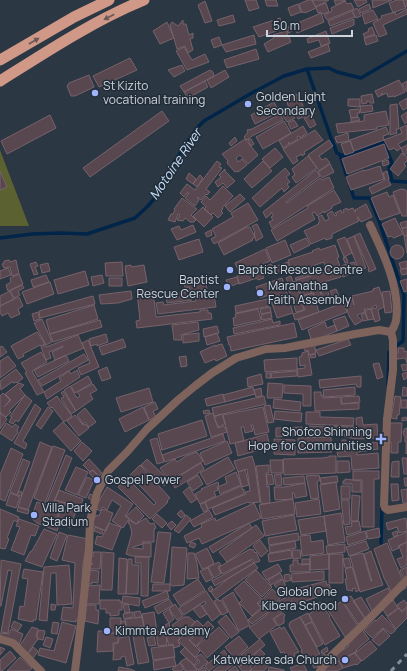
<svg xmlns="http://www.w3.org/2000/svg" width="407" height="671" viewBox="0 0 407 671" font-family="Manrope,sans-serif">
<rect width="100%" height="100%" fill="#2c3744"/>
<!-- green -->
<path fill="#5c6132" d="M0,150L29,226H0Z"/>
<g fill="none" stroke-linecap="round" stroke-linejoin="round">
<!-- stream -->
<path stroke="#002549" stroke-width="3.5" d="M307,69L331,138L337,153L344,156L384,142L392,163L389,168L392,181L407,182
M340,155L348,180
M350,186L354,198H370L379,221L404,295L403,341L393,348
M0,238L32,234L61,233L87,234L135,218L148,206L160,192L173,164L197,128L204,121L250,94L284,76L307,69L329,68L337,72L361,78L407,51
M388,384L389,352
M381,543L382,506"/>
</g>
<!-- building -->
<path fill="#59474f" stroke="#76626a" d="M245,0H256L259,8L249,11Z
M265,0H276L278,6H267Z
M308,0H312L316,8L305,13L304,12L302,13L299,4Z
M312,0H329L316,7Z
M334,0H346L336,5Z
M354,0H366L367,2L358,7Z
M372,0H392L373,8Z
M397,0H403L406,8L393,13L389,3Z
M403,0H407V6L405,7Z
M205,1L212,21L205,23L198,5Z
M345,1L347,4L351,3L354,9L327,20L324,15L332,11L331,8Z
M326,3L329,12L322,14L321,12L318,13L316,8L317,6Z
M298,4L301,12L291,16L288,8Z
M369,4L371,9L361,13L359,9Z
M357,8L361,16L356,18L352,11Z
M407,9V14L383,25L387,34L379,37L373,23L382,18L381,16L395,12L396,15Z
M373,10L378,19L365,24L362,14Z
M352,11L355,17L330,26L328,21Z
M321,13L324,22L297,33L295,30L288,33L286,28Z
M233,15L235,22L219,26L217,20Z
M280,18L282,29L259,37L253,27Z
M354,19V25L332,34L330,28Z
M183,20V24H186L189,35L193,33V38L190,39L193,50L188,53L185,46L177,49L170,25L172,22L178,26Z
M167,22L174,38L160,44L153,31Z
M372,27L375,34L365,38L363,34L369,31L368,29Z
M286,31L291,42L268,52L264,44L274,38L273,35Z
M326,31L330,43L321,46L319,40L308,43L307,39Z
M254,35L256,44L226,52L222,45Z
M376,35L378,41L366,45L364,38Z
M219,37L222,45L214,48L211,40Z
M328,44L330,51L311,58L308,52Z
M184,47L192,60L205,54L209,62L187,70L176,51Z
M256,49L259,59L227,68L224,60Z
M130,58L137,70L99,87L93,76Z
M182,65L185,71L174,77L168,70Z
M210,70L213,72L214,76L184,92L180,86Z
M225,70L229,77L211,88L207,80Z
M89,75L94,87L75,96H71L67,86L69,83Z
M399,80L405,92L394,97V96L388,97L387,93L382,95V93V95L378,97L375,91Z
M205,81L208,87L188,98L184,92Z
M407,81V92L402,84Z
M295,94V95L299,94L306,116L298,119L293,108L289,109L286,98Z
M372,94L374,103H370L369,101H367V103L362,104L361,96Z
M407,98V108L403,110L399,103Z
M348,99H360V107L348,106Z
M274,102L279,112L255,124L251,115Z
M397,104L399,129H396L397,133L390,135V105Z
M372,105L373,111L361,113L360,106Z
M359,109L360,113H357L358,117L351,118L349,110Z
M288,110L289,112L291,111L295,118L287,122L281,113Z
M162,111L169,121L90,177L83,168Z
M386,111L389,125L377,127V129L338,133L336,124L364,121V115Z
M407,112V122L405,124L401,116Z
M280,114L283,120L252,136L247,140L244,137L248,132L247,130L252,129Z
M50,115L56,128L7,154L1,141Z
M311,115L316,125L310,128L304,118Z
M358,117L360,120L351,122V118Z
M294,120L298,126L291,129L288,123Z
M284,121L291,133L263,149L256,137Z
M407,125V139L398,144L401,148L397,151L394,148L389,150L384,140L402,133L400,128Z
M303,126L307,133L300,138L299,136L297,137L298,139L290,144L289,142L288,143L289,144L283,148L279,141Z
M386,127L389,134L383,136L384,140L354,151L350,140Z
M315,130L323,140L304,152L305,154L302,156V154L296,157L298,161L293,164L283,149Z
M348,133L349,141L337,143L335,137Z
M235,137L237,141L231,146L229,143Z
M245,139L258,155L248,164L240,155L236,158L238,162L242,159L247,165L238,172L237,171L235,172L227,163L228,161L222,154Z
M251,139L254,144L251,146L248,140Z
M329,140L333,146L319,156L322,160L326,158L330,163L319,171L308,155Z
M350,141L354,152L345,155L341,144Z
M384,144L389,158L347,174L342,159Z
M407,145V153L404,155L401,148Z
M275,148L283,157L270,168L262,159Z
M402,153L407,157V161L404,164L406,166L398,176L390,169Z
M308,156L317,168L296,183L292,177L295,175L292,169Z
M388,160L389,164L383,166L382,162Z
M217,161L221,164L219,167L222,168L206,189L210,192L207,195L206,194L201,200L197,197L199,200L195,206L185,198L189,193H187L184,197L180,193L187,184L195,190Z
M263,161L272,171L252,188L244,179Z
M330,164L334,172L322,178L318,172Z
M380,166L384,179L351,190L346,177L364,170V171Z
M285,168L290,174L286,177L290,182L287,184L289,187L284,192L282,188L260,207L252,198Z
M225,169V171L235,181L227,188L223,183L218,187L215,182L221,177L219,175Z
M316,170L320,176L286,202L287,203L320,178L322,180L329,177L334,188L272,228L269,222L273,220L271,217L273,216V214L271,212V214L266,218L263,212Z
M0,171L7,187L0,190Z
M387,171L389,179L388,180L391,185L372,194L369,188L385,180L383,173Z
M189,173L196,179L193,184L186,179Z
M200,175L203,178L197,187L193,184Z
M223,186L233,196L222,208L223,209L221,211L223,213L218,218L213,213L211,215L204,209L206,207L201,202L206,196L210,200Z
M401,189L406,190L407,192V216H402L393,192Z
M334,190L341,202L332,206V208L331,209L324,213V211L317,216L315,212L312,213L315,219L277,241L271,230L308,208L307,206Z
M387,192L389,197L393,195L400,213L380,220L371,198Z
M240,194L245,199L230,212L225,206Z
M182,198L197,209L191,215L196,220L194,222H190L185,218L183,221L177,220L180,215L178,214L175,222L168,220L171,214H173L175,210L174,209Z
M248,203L258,220L214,244L211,239L216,236L212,229L233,217L231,213Z
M366,204L372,217L361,222L358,217H357L359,221L332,234V238L326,240L325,238L311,244L304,231L319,224L318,223L320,222L318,217L322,215L325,221L329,219L327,214L332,211L335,216L337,215L335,213L341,210L342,213L344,212L343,210L347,208V210L353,208L355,212L356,211L355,210Z
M203,207L213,217L204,227L193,216Z
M395,218L403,234L394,238L391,236L388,237L382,224Z
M407,221V227L402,229L400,223Z
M257,224L263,237L256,241L254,233L255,232L252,226Z
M193,225L196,232L177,240L171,229L179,226L181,230Z
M247,227H250L255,237L252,239L253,240L224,255L218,243Z
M407,227V235L404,236L402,228Z
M211,230L212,235L207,237L205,233Z
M360,233L376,269L369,272L368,269H369L354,236Z
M407,235V253L404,236Z
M354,236L366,268L359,271L347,239Z
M345,237L352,253L344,257L337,240Z
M306,238L310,245L294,253L290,245Z
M199,239L203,252L179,260L174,247Z
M285,240L291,255L272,263L266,248Z
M335,245L339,257L337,258L340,266L326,270L324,262L292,273L288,260L313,252L312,251L319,248L320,250Z
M390 252a7 7 0 1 1 14 0a7 7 0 1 1-14 0Z
M265,249L270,261L240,274L235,263Z
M346,257L348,262L345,263L343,258Z
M9,260L10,262L16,260L19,274L12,276L10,267L4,268L2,264L4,263V261Z
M407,261V268L401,269L399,263Z
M36,262L38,266L35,267L38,274L34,275L30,264Z
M122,262L123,276H106L105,263Z
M288,262L291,269L268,275L264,267L271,264L272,266L276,264L277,266Z
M354,262L358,272L351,274L347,264Z
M48,263L50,271L42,273L40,265Z
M346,264L350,274L343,277L339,267Z
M131,265V267L144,265L147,282L128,286L125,268H126L125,266Z
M262,267L265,275L263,276L264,278L258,280L257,278L239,284L237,276Z
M8,268L11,275L0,279V271Z
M339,268L341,277L299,289L296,280Z
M407,268V274L402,275L400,270Z
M85,271L89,285L58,294L54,280Z
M320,271L321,273L296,280L295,278Z
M19,274L23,284L8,291L6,285L11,282L10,278Z
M46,275L49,282L33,287L31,280Z
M102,275L104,283L93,286L91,277Z
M291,276L293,282L288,283L286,278Z
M204,277L207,289L191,292L189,287L185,288L184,284L189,283L188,281Z
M237,277L239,283L229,287L226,280Z
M109,278H122V286H109Z
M282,278L293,313L277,318L269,295L260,298L256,287Z
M407,279V291L404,292L400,281Z
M295,281L301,297L313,293L319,312L295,320L293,314L305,310L302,303L304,310L296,312L287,284Z
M50,282L54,294L27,304L22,292Z
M325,283L329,295L323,298L319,285Z
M318,284L322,298L316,300L311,286Z
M22,285L24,288L18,291L20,295L14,298L10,291Z
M310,286L312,293L301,296L300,289Z
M379,287L383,300L384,307L378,310L380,320L375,322L371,309L377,308L376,305L370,309H364L365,312L357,315L362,321L355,325L349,316L344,300L352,297L354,305L352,296L373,291V289Z
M336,289L340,299L342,298L347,312L302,330L298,320L337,305L336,303H335L330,291Z
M153,290L156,317L200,312V310H208V313H211L212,319L137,328L136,321L140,320L137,292Z
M10,291L14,299L0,306V296Z
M131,291L132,299L118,303L101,304L99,295Z
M190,291L192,300L167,303L166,296Z
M390,291L392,312L385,313L382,292Z
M214,294L216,307L158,314L156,303L163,302L164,305L196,301L195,296Z
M93,296L95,304L40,318L39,311Z
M19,297L23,306L18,309L20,314L11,318L8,313L2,316L0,312V306Z
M268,299L269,306L236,313L235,306Z
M94,305L98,319L50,334L46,320Z
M270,307L271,312L261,314L260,309Z
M258,309L261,320L234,326L233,318L236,317L235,314Z
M371,309L374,319L368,320L365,311Z
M38,312L40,319L34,321L32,314Z
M271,312L272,318L262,320L261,315Z
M365,313L368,320L363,321L361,315Z
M345,316L349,326L337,331L333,320Z
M42,319L52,342L46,345L34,323Z
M272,319L273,323L280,321V325L234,334L233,328Z
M100,320L102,327L53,342L50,334Z
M198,322L199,330L181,335L182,340H174L172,325Z
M325,322L327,328L335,325L337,331L315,340L311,339L308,330Z
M294,323L297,337L231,351L230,345H229L227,337Z
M217,326L219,333L204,337L203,329Z
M37,332L45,344L40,346V345L23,354L24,356L18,359L11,346Z
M199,333V341L183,343V335Z
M217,333L220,341L207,345L205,337Z
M106,334L108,342L97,346V344L91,346L89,339Z
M78,335L84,348L55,360L52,352L63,347V346L49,352L51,358L46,360L41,347L45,345L46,347Z
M123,339L126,347L102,355L99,347Z
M348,339L351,345L319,356L316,350Z
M88,340L99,367L81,375L78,368L90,363L82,343Z
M314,343L316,353L309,355L308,350L305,351L303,346Z
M222,344L227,356L216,361L215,359L205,363L200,352L215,345L216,347L217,345Z
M2,346L7,352L0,357V347Z
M398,348H404V352L407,351V363L405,358L397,359L396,354L398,353Z
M308,351L312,375L298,377L297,369L305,368V365L300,366L299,357L302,356V353Z
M41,352L47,362L32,371L44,392L37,395L25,373L27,372L21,363Z
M84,354L88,360L42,386L38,380Z
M315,354L316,357L311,358L310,355Z
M66,355L69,361L38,377L34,370Z
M8,356L16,366L0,378V361Z
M186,356L187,366L181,367L179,357Z
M297,358V370L265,372L264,360Z
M379,363L383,377L377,379L373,364Z
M407,364V370L403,371L401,365Z
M107,367L111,378L102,381L98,371Z
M16,369L23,378L17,383L16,382L14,383L12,382L1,390L0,381Z
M77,370L80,377L47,399L44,392L61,381L59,378L69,371L71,374Z
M297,371V376L271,378V373Z
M407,372V378L404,380L402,374Z
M266,373H271V378H266Z
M261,374L263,384L248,387L247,378Z
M88,376L92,383L75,393L71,386Z
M361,376V387H357L356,384L320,388L319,380Z
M19,383L24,385L20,389L25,395L9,411L11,412L6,417L0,412V396L3,393L10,400L4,407L11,400L5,394Z
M268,383L283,384L282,398H267Z
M93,384L97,390L90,394L93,399L76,411L64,390L70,386L77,398L80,396L77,392Z
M284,385L311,386V406H303V394L284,393Z
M253,387L255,394L225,402L223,395Z
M355,387V395L324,397L323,390Z
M403,387L407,388V396H402Z
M149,388L153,402L121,412L116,398Z
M261,388L262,396L256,397L254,390Z
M63,391L76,411L71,414L61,398L64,397L61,393Z
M314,392H321V396L323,395V398L341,397V404L359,403V409L315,411Z
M223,394L225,402L207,406L205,399Z
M25,395L32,401L18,422L16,420L13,424L9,422L12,417L10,416Z
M57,396L72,416L64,422L52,407L51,408L47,403Z
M264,396L266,404L214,416L212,408Z
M359,396L360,402L342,404L341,397Z
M395,396L401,397L399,415H397V419L391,418Z
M274,399L301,402L300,411L273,408Z
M401,400H407V408H401Z
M155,402L158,409L153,411L156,417L149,420L144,407Z
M35,404L41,409L23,441L27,444L25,449L14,443Z
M270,405L274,422L268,423L264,406Z
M48,407L53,411L41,429L36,425Z
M143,407L149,420L125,432L119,419Z
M263,407L269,432L255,435L253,425H251L253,431L245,433L244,427H241L244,441L230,444L223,415Z
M85,408L96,422L89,427L85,422L83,424L77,415Z
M209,410L210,413L204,414L203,411Z
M275,411L302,413L301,422L274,419Z
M306,412H320V417L354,418L353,426L306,424Z
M0,413L7,419L0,429Z
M213,413L218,428L224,426L227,432L211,437L205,416Z
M222,414L225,424L218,427L214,417Z
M75,415L83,425L85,424L89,428L79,436L67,421Z
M362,417L363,425L377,424L378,438L357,439L356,418Z
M406,417L407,420L402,421V418Z
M202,420L207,436L162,450L158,434Z
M63,422L81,441L71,451L53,431Z
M6,423L13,427L15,424L19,427L17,430L18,432L12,441L0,433Z
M390,423H402L401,442H398V453H391V442H388Z
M305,426L354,427L356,439L345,437L344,434H305Z
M302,427L303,435L276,437V428Z
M407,428V453L406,454V441L405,442V436H404L403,431H405L404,429Z
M223,434L225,441L165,462L162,455Z
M267,434L270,447L238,456L235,443Z
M331,437L332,452L298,453V438Z
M157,438L164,462L157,464L150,440Z
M274,439L295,440V455L274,454Z
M342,440H346L345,446H342Z
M227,441L232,453L205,465L200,453Z
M40,442L52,447L28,510L18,507Z
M82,442L92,451L83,461L74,451Z
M377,442L378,449L358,452V444Z
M53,446L65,450L45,503L34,498Z
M344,447H349V451H344Z
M11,448L23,454L5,501L0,499V475Z
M357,450V455L378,453L379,468L352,470L351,456L338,457L337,452Z
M197,452L203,461L172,480L169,475L166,476L160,468L175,459L177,462L186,456Z
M66,455L72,458L53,504L47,502Z
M252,456L255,466L260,502L249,503L248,502L215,515L212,508L246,494L245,492L250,491L247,469L238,472L234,461Z
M329,456H336V473L284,475L283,459L322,458L329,457Z
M228,457L235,469L207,485L200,473Z
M402,458H407V474H404Z
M23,459L30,462L17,495L10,492Z
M89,459L102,473L99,476L92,470L90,472L83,465Z
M147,459L170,481L164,486L141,465Z
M270,460H283V473H271Z
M337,461H349L350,472L337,473Z
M399,461V477H391L392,462Z
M201,463L204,469L197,474V475L175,488L171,481Z
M140,465L170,498L167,501L168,502L150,519L118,487L127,478L154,505L156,503L130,475Z
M269,465V473H266L267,487L269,486L270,503L261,504L256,466Z
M76,467L88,472L77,495L65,490Z
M93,470L99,477L95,480L89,473Z
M245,470L249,485L242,487L238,472Z
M353,471H379V479H374V527H362V480H353Z
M236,472L241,485L220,494L218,487L227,483L225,477Z
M272,474L274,484L268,485L266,475Z
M281,474L282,485L276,486L274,475Z
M198,475L203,484L193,491L187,482Z
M315,475V476L319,475L320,480L317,482L319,498L311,499L306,476Z
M304,476L305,483L284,485L283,478Z
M337,476L338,482L321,484L320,478Z
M87,477L94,480L86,498L78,495Z
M404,478H407V486H405Z
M345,479L361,481V492H352V484H343V481H345Z
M218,482L219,485L217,487L218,490L214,492L216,496L200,504L195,494L202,490L201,489Z
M336,482L340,509L324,512L320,485Z
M305,483L307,496L295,498L294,493H292L293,499L275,500L274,487H285Z
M391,484H398L399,500L392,501Z
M241,486L243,490L244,489V494L208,509L205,502Z
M341,486H350V499H341Z
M107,487L133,504L125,516L129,519L123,528L112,521L121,506L112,500L107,510L103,507L100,511L95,508Z
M189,487L197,499L191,503L183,492Z
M407,489V503H403L401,490Z
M59,490L83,499L80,508L55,500Z
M19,491L22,492L21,496L17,495Z
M10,493L20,497L16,508L6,505Z
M90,494L94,496L92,501L88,498Z
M352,495L360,496L358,521H351Z
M293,499L295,514L262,519L259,505Z
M319,499L321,514L297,517L295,503Z
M55,500L66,503L63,510L53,506Z
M341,500H349L350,524L344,525Z
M37,502L60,510L55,523L59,525L57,531L37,523L31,518Z
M205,502L208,510L204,512L200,505Z
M254,503L261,518L202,544L199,538L187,543L184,536L202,527L201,524L215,518L216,521Z
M18,507L29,510L28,514L17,511Z
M136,507L144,516L136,524L126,516Z
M0,509L19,517L17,522L14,520L7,538L9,539L5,549L0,548Z
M61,509L70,513L71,509L76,511L70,528L56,522Z
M102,509L113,513L106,531L92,525L96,515L99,516Z
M181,510L185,515L181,518L177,514Z
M209,510L213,517L194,527L190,521Z
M341,513L345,542L328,545L324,516Z
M157,514L167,523L162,528L152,519Z
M186,515L191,519L179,533L174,530Z
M294,515L297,530L265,536L262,521Z
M324,516L326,531L301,535L298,520Z
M146,518L150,524L154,523L156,528L154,529V542H142L143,544L133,547V548L143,549V543H151V557L132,556L126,554L132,533L130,525L128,523L129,520L136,524Z
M406,518L407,531L399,533L397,527L388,530L386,523Z
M19,519L39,526L35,536L31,535L24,555L11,550L20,527L16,526Z
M172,521L176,525L171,530L167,525Z
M359,521L361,531L347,535L345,527L352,526L351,522Z
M109,523L121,527L112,550L95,544L97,536L102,537Z
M249,523L252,528L213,553L209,547Z
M256,525L264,536L227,562L219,552Z
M95,527L103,530L102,534L94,531Z
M379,528L380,537L368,539L366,531Z
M44,529L57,534L42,567L25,561L30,552L32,551Z
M365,531L367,539L348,545L346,537Z
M397,531L398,535L394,537L392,533Z
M59,532L67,535L57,561L50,558Z
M158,532L171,533L164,583L151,582Z
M407,532V542L398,546L399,548L392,551L388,540Z
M298,533L299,540L269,545L268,538Z
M68,535L88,539L83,564L80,620H76V622L61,620L63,607L73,608L75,563L62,560Z
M310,535L311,542L323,540L324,553L302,556L300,536Z
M260,540L268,551L261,557L253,546Z
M295,541L296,548L270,553L269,546Z
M366,541L369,549L349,556L346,547Z
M191,542L196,544L194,548L189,546Z
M407,542V565L401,568L397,559L403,557L399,546Z
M387,543L406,588L393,595L384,578L374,549Z
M345,544V552L327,554L326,546Z
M172,547L187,548L184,585L172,586L170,584Z
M207,548L214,563L209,567L202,569L195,554Z
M250,549L251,550L253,549L255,553L256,552L260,561L255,563L253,559H252L222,574L219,567Z
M291,550L292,558L269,562L268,554Z
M292,550H300L301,558L293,559Z
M371,551L383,585L360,592L350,556L363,553L371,581H372L364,554Z
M93,552H101L100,569H89V563L93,564L90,563V556H93Z
M102,552L114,553L112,590H101Z
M188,553H194L197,563L199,578L187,579Z
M329,554H343V583H329Z
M329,554V569L310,570V556Z
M135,557H149L148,596H141V563H135Z
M119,558L127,559L126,594H118Z
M349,558L351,567L345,568L343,559Z
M128,559H132V565H139L138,594H126Z
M302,559H310V564L302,565Z
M1,560L21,564L8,633L1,632L12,571L8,570L1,606H0Z
M251,560L254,563L215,586L212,581Z
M293,560H298V564H310V572H290V565H293Z
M219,562L221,566L218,567L221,574L214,578L208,567Z
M254,563L258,568L216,599L211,592L229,578Z
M278,564L282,571L267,580L262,572Z
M69,565L72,604L57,605L56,573H51L47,621L39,620L44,567Z
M352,567L359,590L356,592L355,588L352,589L353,591L347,590L345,579H347L345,569Z
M407,567V586L400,570Z
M208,568L213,579L206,582L200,571Z
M24,569L43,572L36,620H33V622L18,619L20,606L24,607L28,579L22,578Z
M88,570L99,571L98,583L92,582V584H87Z
M256,570L272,587L262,597L245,580Z
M324,571V580L292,582L291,574Z
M280,573L283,578L271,585L268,580Z
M289,574L291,580L285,582L284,575Z
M198,579L205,590L180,606L173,595Z
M283,579L287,590L281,593L274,585Z
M244,581L262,599L257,603L261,608L252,616L239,603L242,600L234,590Z
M326,581L327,585L329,584L331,590L326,594L294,605L292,601L289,603L291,608L284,611L279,601L289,596L288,591Z
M153,584H170V591H152Z
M100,585L99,604H86V586Z
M211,586L213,589L210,592L208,589Z
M388,588L394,600L372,611L366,599Z
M272,589L281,597L268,612L252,624L248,620L262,608L258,604Z
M167,591L169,598L145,608L142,601Z
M206,591L221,614L212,621L202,606L206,603L205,601L184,615L179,608Z
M233,592L250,625L239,631L222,599Z
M123,596L140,598L139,606L122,603Z
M351,596L366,620L358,624L343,601Z
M361,597L372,615L366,620L353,601Z
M169,599L173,605L158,614L154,607Z
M218,599L219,601L221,600L228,612L222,615L214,601Z
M100,600H120V602H122V610H119V615L110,616V613H106V609H100Z
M393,600L398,608L387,616L382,608Z
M404,600L406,603L407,602V607L401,611L397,605Z
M342,601L359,628L345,637L328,610Z
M320,602L322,606L313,611L312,606Z
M51,604L56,605L55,610H51Z
M128,604L130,612L125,613L123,605Z
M175,604L183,616L177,620L169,609Z
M200,604L207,614L200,618L193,609Z
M86,605H96V610H99L98,624L85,621Z
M277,606L282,612L273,619L277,625L259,639L249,627L255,624Z
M322,606L330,616L329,617L340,636L325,645L309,614Z
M399,608L402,612L407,608V618L396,629L387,617Z
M169,609L174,619L169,623L163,613Z
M140,611L142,617L135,618L134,612Z
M133,612V617L124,619L123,614Z
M154,612L157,631L148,633L147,627L144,628L142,614Z
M283,613L285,615L284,617V623L278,626L274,619Z
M308,613L312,622L305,625L300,617Z
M226,615L239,632L231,638L218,622Z
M382,615L396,630L391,634L383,628L372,638L364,630L375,620L376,621Z
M142,617L144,626L127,629L125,619Z
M184,617H189L195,622L184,633L181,628L177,632L172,625Z
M300,617L320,654L306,661L301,651L302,650L289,626L290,622Z
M110,618H121L120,633H110Z
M197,620L203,626L189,640L200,651L195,657L178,641Z
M14,621L22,625L18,631L11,627Z
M121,621H125L126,629L134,628V635H121Z
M208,621L214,627L196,646L190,641Z
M53,622L59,623L57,634L51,633Z
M62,622L76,626L66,663L38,655L40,648L54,651Z
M312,622L323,644L317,647L305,625Z
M169,623L170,628L166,630L165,625Z
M32,627L38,629L36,636L38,639L28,653L19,647Z
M142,627L143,634L135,635L134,629Z
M219,627L229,638L207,658L197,646Z
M280,627L281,629L284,627L299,652L294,654L295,656L288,660L284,652L281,653L270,632Z
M361,628L369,639L356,650L357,651L339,661L331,664L329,659L349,646L345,640Z
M11,629L23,634L19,645L0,637V633L9,634Z
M383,629L390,636L379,646L372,640Z
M39,630L45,631L43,640L38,639L37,635Z
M98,631H109L110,633L118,634V643H113V651L97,652Z
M166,631L167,645L158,646L156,632Z
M177,632L180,639L178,640L180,646L174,648L173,644L169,645L166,636Z
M143,634L149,662L138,664L133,636Z
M129,636L134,664L127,666L125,656L121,657V659L113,660L114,644L118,643L119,638Z
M154,636L156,645L149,646L147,638Z
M239,636L248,647L235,659L225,647Z
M46,637L53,639L50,648L43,645Z
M260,639L265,645L239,667L234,662L235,660Z
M370,641L377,649L362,661L355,653Z
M173,645L175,657L153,660L151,648Z
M0,647L5,649L0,655Z
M33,647L38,651L33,658L28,654Z
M185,647L198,661L194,665L180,652Z
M327,647L328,651L322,654L321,651Z
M260,649L265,654L250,667L252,669L249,671H242L239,667Z
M224,650L228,656L209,671L205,666Z
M10,651L16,658L2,671H0V660Z
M354,653L361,661L357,665L356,664L343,668L340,663L349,659L348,657Z
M201,654L208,662L198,670L194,666L200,662L196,657Z
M325,654L329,662L314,668L311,661Z
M20,657L32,668L29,671H7Z
M174,657L176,666L154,670L153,661Z
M230,657L234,664L225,671H213Z
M262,657L270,663L264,671H250Z
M186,658L189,661H190L197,670L196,671H185V669L180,662Z
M339,661L343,668L337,671H320Z
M180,663L184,669L181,671H174L172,669Z
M303,663L307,671H292L290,668Z
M235,666L239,671H228Z
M119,667L130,669L135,671H118Z
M204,667L207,671H198Z
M269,667L284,670V671H268Z"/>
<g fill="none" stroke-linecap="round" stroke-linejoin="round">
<!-- minor -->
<path stroke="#7d635c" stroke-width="8" d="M370,225C383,252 401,290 396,321C395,325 393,329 391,332
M0,639L13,643L41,671
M75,671L82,614L89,549L90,521L97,493L108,471L127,452L147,429L178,400L195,386L212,373L236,358L266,349L285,348L355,334L379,330L391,332L393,340V370L387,419L384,505L385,508L388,510L407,507
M320,671L329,658L373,615L407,580"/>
<!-- trunk -->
<path stroke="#d09887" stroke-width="11" d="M0,60L74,17L109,0
M0,81C46,52 93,21 144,0"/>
<!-- rail -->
<path stroke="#858e98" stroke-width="3" stroke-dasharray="5 5" stroke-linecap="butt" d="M391,671L407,654"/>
</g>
<!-- one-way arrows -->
<defs><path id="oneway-solid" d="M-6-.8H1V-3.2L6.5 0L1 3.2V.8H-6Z"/></defs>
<g fill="#685858">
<use href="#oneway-solid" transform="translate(109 17) rotate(152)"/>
<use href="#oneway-solid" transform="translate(34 41) rotate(-30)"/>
</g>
<!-- markers -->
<g fill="#a0b3fd" stroke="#222d39" stroke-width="1.5">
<circle cx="95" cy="93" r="4"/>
<circle cx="248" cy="104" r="4"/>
<circle cx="230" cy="270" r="4"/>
<circle cx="227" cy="287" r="4"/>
<circle cx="260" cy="293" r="4"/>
<path d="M379 433h4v4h4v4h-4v4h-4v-4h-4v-4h4z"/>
<circle cx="97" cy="480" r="4"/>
<circle cx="34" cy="515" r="4"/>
<circle cx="345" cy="599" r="4"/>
<circle cx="107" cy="631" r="4"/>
<circle cx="345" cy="660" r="4"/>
</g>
<g text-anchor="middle" stroke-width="3" stroke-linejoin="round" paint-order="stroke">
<!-- poi labels -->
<g font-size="12" fill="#cdd4dc" stroke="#222d39" text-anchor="start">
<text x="103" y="90">St Kizito<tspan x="103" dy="14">vocational training</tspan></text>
<text x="256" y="101">Golden Light<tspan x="256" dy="14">Secondary</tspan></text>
<text x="238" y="274">Baptist Rescue Centre</text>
<text x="219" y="284" text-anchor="end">Baptist<tspan x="219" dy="14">Rescue Center</tspan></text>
<text x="268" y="290">Maranatha<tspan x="268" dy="14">Faith Assembly</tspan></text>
<text x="372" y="436" text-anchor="end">Shofco Shinning<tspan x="372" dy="14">Hope for Communities</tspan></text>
<text x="105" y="484">Gospel Power</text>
<text x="42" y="512">Villa Park<tspan x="42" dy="14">Stadium</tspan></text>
<text x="337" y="596" text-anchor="end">Global One<tspan x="337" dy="14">Kibera School</tspan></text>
<text x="115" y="635">Kimmta Academy</text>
<text x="337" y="664" text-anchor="end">Katwekera sda Church</text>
</g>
<!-- water labels -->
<g font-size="13" font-style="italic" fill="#c9e1fb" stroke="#222d39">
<text transform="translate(175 164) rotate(-56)" y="5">Motoine River</text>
</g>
</g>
<!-- scale -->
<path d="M267 30v6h85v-6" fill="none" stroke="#cdd4dc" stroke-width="2"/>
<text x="273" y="30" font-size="12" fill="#cdd4dc" stroke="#222d39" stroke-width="3" paint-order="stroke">50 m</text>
</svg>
